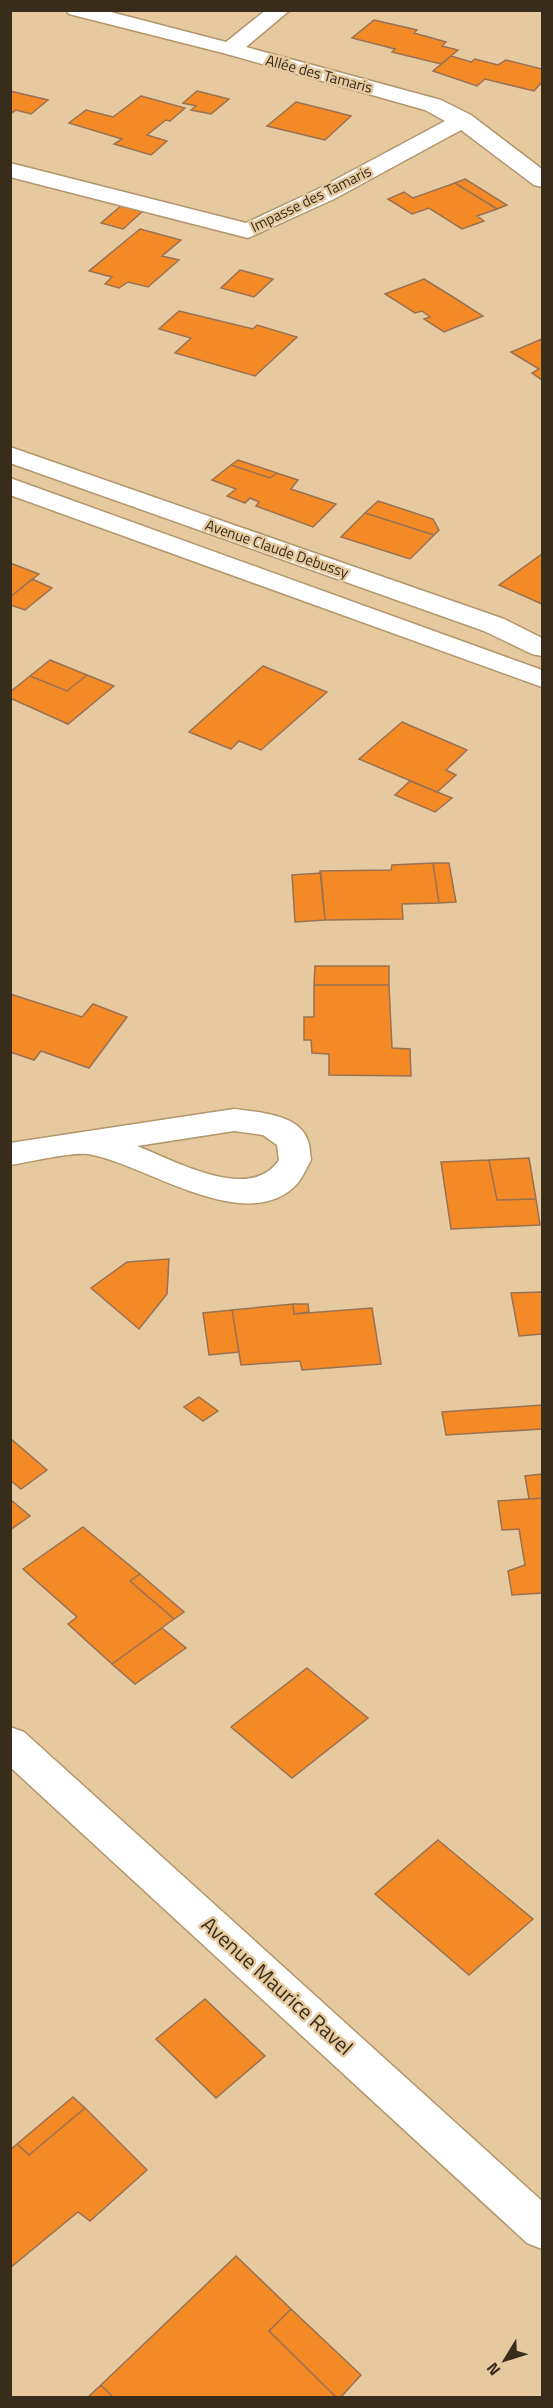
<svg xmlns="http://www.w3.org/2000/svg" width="553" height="2408" viewBox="0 0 553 2408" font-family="'Titillium Web',sans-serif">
<rect width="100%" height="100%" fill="#e6c99e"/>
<!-- building -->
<path fill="#f48a25" stroke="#997154" stroke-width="1.5" d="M374,20L417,30L414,33L446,42L442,46L458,50L441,64L392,52L395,49L352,38Z
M451,56L471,62L475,59L498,65L506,60L542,69V82L534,91L485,79L477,86L433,71Z
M10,91L48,100L31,114L16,110L10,114Z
M197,91L229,99L211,114L191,110L196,106L183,103Z
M141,96L185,108L170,121L166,120L147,135L167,141L151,155L114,144L122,139L69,123L86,110L113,117Z
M296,102L324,109L351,116L325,140L267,126Z
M465,179L507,205L497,209L455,183Z
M455,183L497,209L477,216L484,221L462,229L429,208L412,214L388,199L404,192L413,198Z
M121,206L143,211L123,229L101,223Z
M140,229L181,240L162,256L179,260L148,287L128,282L119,288L105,284L112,277L89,271Z
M240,270L273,279L254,297L221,288Z
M424,279L453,297L483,316L444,332L424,319L430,317L422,311L415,313L385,294Z
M179,311L253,329L257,325L297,337L255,376L175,353L191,338L159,329Z
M542,339V380L532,373L539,369L511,352Z
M238,460L277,473L270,478L231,465Z
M231,465L270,478L277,473L298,480L291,489L336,504L313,527L256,506L259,502L250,498L245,503L227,496L236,489L212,480Z
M378,501L433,519L439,530L434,535L365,513Z
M365,513L434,535L410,559L341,537Z
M542,554V604L499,585Z
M10,563L39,574L10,597Z
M32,579L52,588L25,610L10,605V597Z
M50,660L87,675L67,691L30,676Z
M263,666L327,692L261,750L239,741L231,749L189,732Z
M87,675L114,686L68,724L10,698V692L30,676L67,691Z
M402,722L467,750L446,770L456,775L437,792L359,759Z
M410,781L437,792L452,798L435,812L395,795Z
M433,863H449L456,902L439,903Z
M433,863L439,903L402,904L403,919L325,920L320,871L391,870L392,865Z
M321,873L325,920L295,922L292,875Z
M315,966H389V985H314Z
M314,985H389L392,1048L410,1049L411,1076L329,1075V1054L312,1053L311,1040H304V1017H314Z
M10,994L82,1017L93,1004L127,1017L89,1068L41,1051L34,1060L10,1052Z
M529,1158L536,1199L497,1200L489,1160Z
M489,1160L497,1200L536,1199L540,1225L451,1229L441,1162Z
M169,1259L167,1294L139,1329L91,1288L127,1262Z
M542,1292V1334L519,1336L511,1293Z
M293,1304L294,1314L372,1308L381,1364L302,1370L300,1361L241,1365L232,1310Z
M293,1304H308L309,1312L294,1314Z
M232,1310L239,1352L209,1355L203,1313Z
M199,1397L218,1411L203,1421L184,1407Z
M542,1405V1429L446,1435L442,1412Z
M10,1438L47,1470L21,1489L10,1480Z
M542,1474V1498L529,1499L525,1476Z
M542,1498V1593L512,1595L508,1571L525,1565L519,1529L502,1530L498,1501Z
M10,1499L30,1516L10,1530Z
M83,1527L140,1574L130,1581L174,1619L112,1664L68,1624L77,1617L23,1569Z
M140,1574L184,1612L174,1619L130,1581Z
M162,1628L186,1648L135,1684L112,1664Z
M307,1668L368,1718L292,1778L231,1727Z
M438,1840L533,1919L469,1975L375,1894Z
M205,1999L265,2056L216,2098L156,2039Z
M73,2097L85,2108L29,2155L17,2144Z
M85,2108L147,2170L90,2221L78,2212L10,2268V2150L17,2144L29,2155Z
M236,2256L291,2309L269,2331L337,2398H114L101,2385Z
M291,2309L361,2375L340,2398H337L269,2331Z
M101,2385L114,2398H87Z"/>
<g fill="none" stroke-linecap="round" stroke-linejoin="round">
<!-- minor casing -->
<g stroke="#b2966c" stroke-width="3">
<path id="minor" d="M66,10H103L226,42L266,10H290L246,47L441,100L471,115L542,169V187L534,185L461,130L334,199L248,238L10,177V163L246,223L318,189L445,121L425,110L223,53L69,14Z
M10,447L504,619L542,638V656L532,654L484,631L10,463Z
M10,478L542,670V687L10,495Z
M234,1109C257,1112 300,1114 308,1141C310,1147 310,1154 311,1160C307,1167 303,1177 297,1184C246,1238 144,1163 88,1154C71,1152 30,1162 10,1165V1143ZM234,1131L263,1135L277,1145L279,1160C250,1204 174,1160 137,1146Z
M10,1727L24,1732L542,2201V2249L527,2243L10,1767Z"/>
</g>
<!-- minor -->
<use href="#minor" fill="#fff" fill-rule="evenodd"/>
</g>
<g text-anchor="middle" stroke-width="5" stroke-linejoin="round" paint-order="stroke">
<!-- far-street labels -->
<g font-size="15" fill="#382d1b" stroke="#e6c99e">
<text transform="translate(319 74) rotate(15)" y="5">Allée des Tamaris</text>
<text transform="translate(311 199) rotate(-26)" y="5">Impasse des Tamaris</text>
<text transform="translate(277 549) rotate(19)" y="5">Avenue Claude Debussy</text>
</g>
<!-- near-street labels -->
<g font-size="21" fill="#382d1b" stroke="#e6c99e">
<text transform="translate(277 1986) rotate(42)" y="7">Avenue Maurice Ravel</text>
</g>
</g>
<!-- border -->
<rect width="553" height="2408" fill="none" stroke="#382d1b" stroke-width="24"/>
<!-- north arrow -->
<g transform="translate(505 2360) rotate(232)" stroke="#e6c99e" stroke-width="4.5" paint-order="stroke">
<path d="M0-4.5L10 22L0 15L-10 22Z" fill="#382d1b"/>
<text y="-9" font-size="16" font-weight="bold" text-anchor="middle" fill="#382d1b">N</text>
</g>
</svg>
